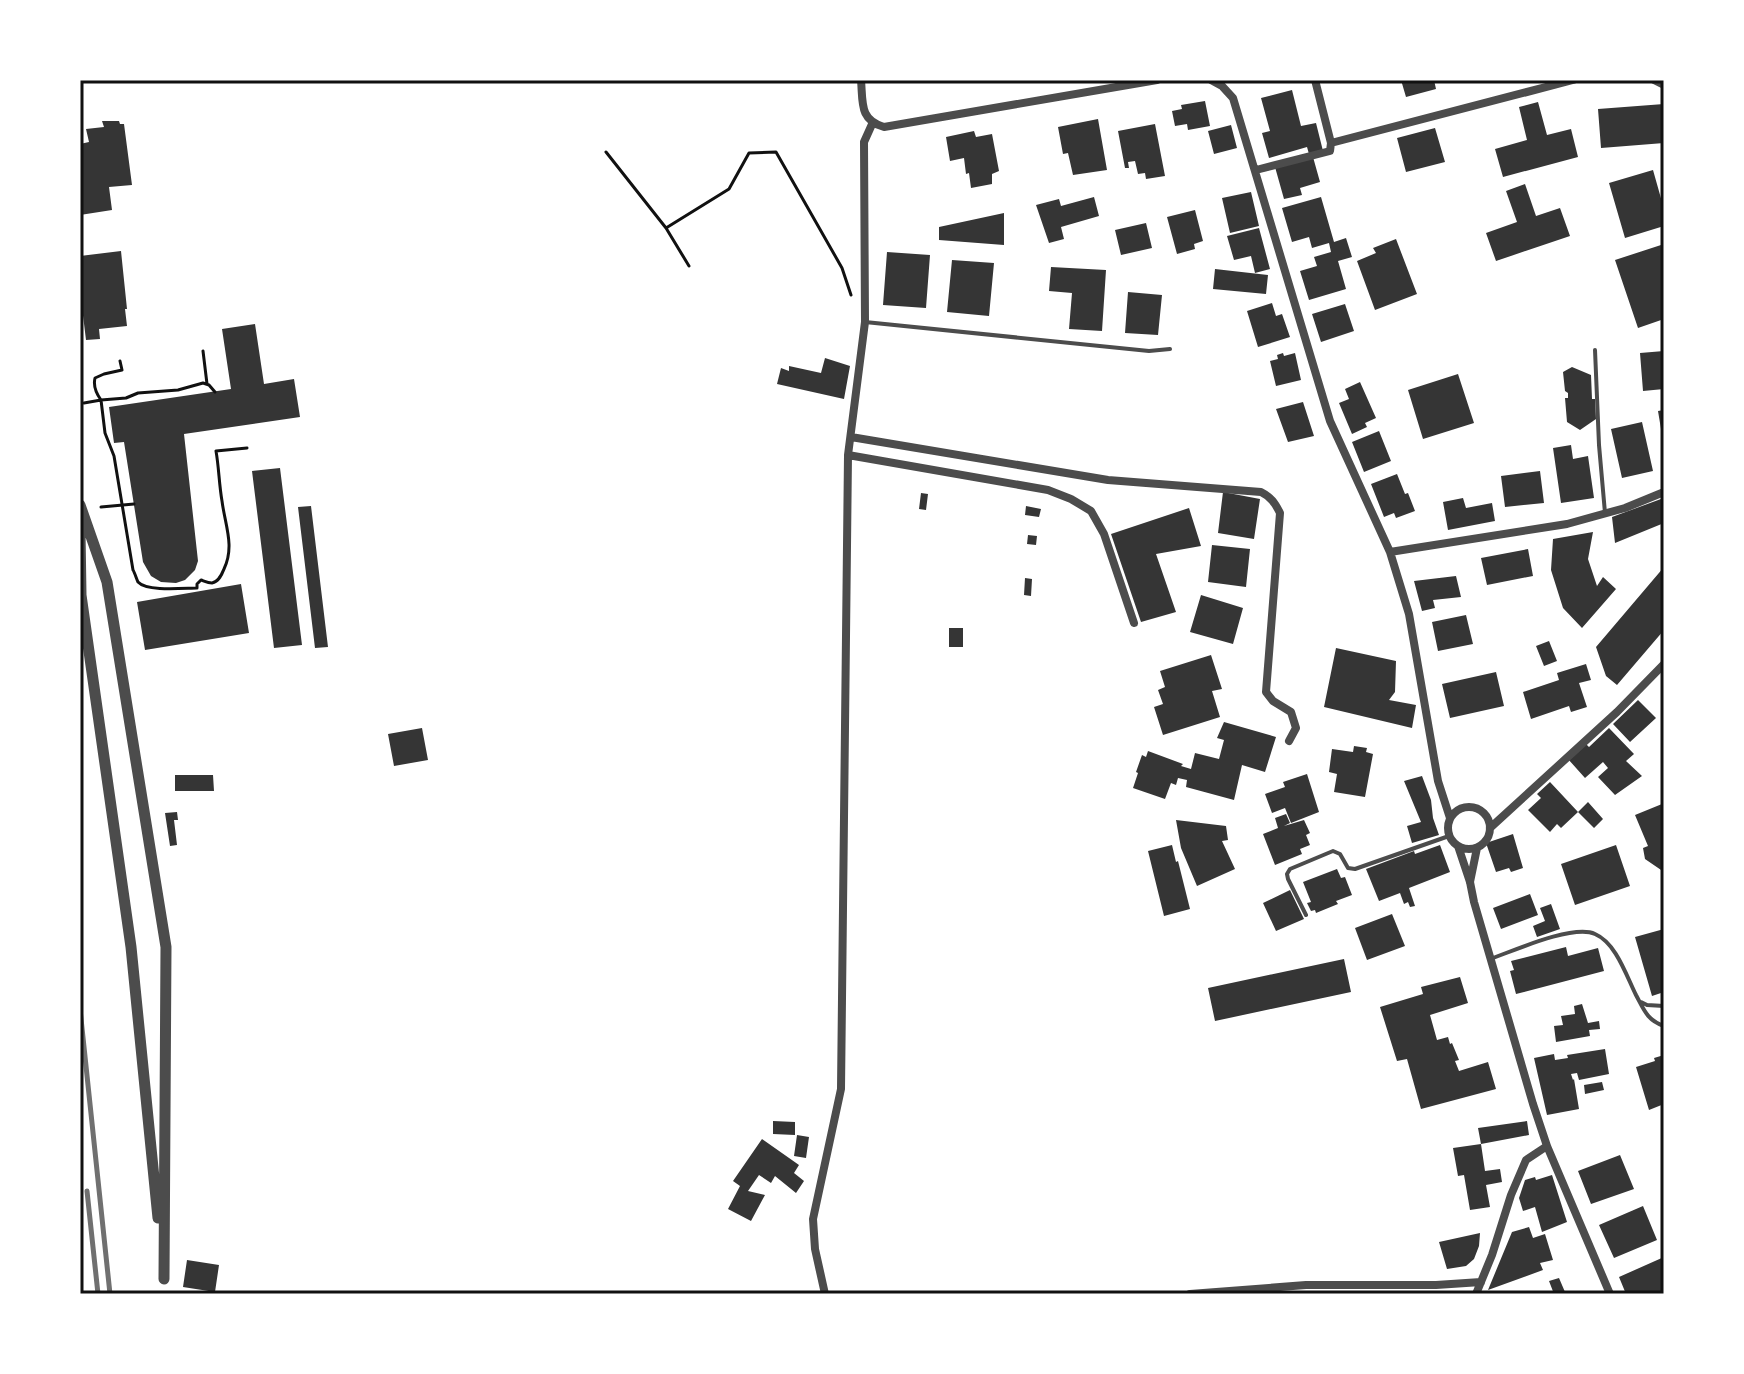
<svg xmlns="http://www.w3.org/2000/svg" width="1744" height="1374" viewBox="0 0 1744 1374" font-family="Ubuntu,sans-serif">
<rect width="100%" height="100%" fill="#fff"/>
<!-- building -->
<path fill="#353535" d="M1401,80H1434L1436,89L1406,97Z
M1292,90L1301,126L1316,123L1323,151L1309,154L1307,147L1269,158L1262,133L1270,131L1261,98Z
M1205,101L1210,126L1188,130L1187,124L1175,126L1172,111L1182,109L1181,105Z
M1538,102L1547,135L1571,129L1578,157L1503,177L1495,149L1527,140L1519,107Z
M1664,104V143L1601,148L1598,109Z
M1098,119L1107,170L1073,175L1068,153L1063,154L1058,127Z
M102,121H119L120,124H124L132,185L109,187L112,210L80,215V144L89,142L86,129L104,127Z
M1155,124L1165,176L1146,179L1145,173L1138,174L1135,161L1128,162L1129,168H1125L1118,131Z
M1231,125L1237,148L1214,154L1208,131Z
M1435,128L1445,162L1406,172L1397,138Z
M974,131L976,137L992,134L999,171L992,174V184L971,188L969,173L966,174L964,158L950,161L946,137Z
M1313,157L1320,182L1300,188L1302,195L1284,199L1275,167Z
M1653,170L1664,209V226L1625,238L1609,183Z
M1525,184L1536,216L1560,208L1570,236L1496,261L1486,233L1517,222L1506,191Z
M1251,192L1259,226L1230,233L1222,198Z
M1094,197L1099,216L1061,227L1064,239L1049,243L1036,205L1059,199L1061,206Z
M1321,197L1334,242L1346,238L1352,257L1338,261L1346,289L1309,300L1300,271L1317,266L1314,257L1331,252L1329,243L1312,248L1309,237L1292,242L1282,208Z
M1195,210L1203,241L1194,244L1195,249L1177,254L1167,217Z
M1004,213V245L939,240V227Z
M1146,223L1152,248L1121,255L1115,230Z
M1259,228L1270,269L1255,273L1251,256L1234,260L1227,236Z
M1396,239L1417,294L1375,310L1357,261L1376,253L1373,248Z
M1661,245L1664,253V319L1638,328L1615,260Z
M121,251L127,309H125L127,326L99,329L100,339L86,340L80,291V256Z
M887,252L930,255L926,308L883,305Z
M952,260L994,263L989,316L947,312Z
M1051,267L1106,270L1102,331L1069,329L1072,293L1049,291Z
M1215,269L1268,275L1266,294L1213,289Z
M1128,292L1162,295L1158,335L1125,333Z
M1272,303L1276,316L1282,314L1290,337L1258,347L1247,311Z
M1345,304L1354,331L1321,342L1312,314Z
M255,324L264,384L294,379L300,417L184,434L198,561L195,570L185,580L176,583L161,582L151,576L143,562L124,442L114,443L109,407L231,389L222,329Z
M1664,351V389L1643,391L1640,353Z
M1283,353L1284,356L1295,353L1301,380L1276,386L1270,361L1278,359L1277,355Z
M825,358L850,366L844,399L777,384L781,368L789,371V366L821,373Z
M1572,367L1591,375L1592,399H1595L1596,419L1580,430L1567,422L1565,398H1568V393L1565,391L1563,372Z
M1458,374L1474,423L1423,439L1408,390Z
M1360,382L1376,418L1365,423L1367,427L1352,434L1339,403L1349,399L1345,389Z
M1303,402L1314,436L1288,442L1276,409Z
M1664,410V435H1662L1658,411Z
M1642,422L1653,471L1622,478L1611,429Z
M1379,431L1391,461L1364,472L1352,442Z
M1571,445L1573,459L1588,456L1594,498L1561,503L1553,448Z
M280,468L302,645L274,648L252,471Z
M1540,471L1544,503L1505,507L1501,476Z
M1397,474L1405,494L1408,493L1415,511L1396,518L1394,513L1384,517L1371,484Z
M1223,492L1260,499L1254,539L1218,533Z
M921,493L928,494L926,510L919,509Z
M1463,498L1466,508L1492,503L1495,521L1448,530L1443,502Z
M1661,499L1664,507V523L1615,543L1612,517Z
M311,506L328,647L315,648L298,507Z
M1026,506L1041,509L1039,517L1025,515Z
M1189,508L1201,546L1156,554L1176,612L1141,622L1111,534Z
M1593,532L1588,559L1597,586L1603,577L1616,589L1582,628L1563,608L1551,570L1553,539Z
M1028,535L1037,536L1036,545L1027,544Z
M1212,545L1250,549L1246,587L1208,582Z
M1528,549L1533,576L1487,585L1481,558Z
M1664,567V630L1617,685L1606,676L1596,647Z
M1456,576L1461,597L1433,600L1435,608L1422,611L1414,581Z
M1025,578L1032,579L1031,596L1024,595Z
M241,584L249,633L145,650L137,602Z
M1201,595L1243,608L1233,644L1190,632Z
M1466,615L1473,644L1438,651L1432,622Z
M949,628H963V647H949Z
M1549,641L1557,661L1544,666L1536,646Z
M1336,648L1396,661L1395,692L1389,700L1416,705L1412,728L1324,707Z
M1211,655L1222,689L1212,691L1220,717L1163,735L1154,707L1163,704L1158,690L1165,687L1160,671Z
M1586,664L1591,680L1579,683L1587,707L1571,712L1569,706L1531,719L1523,692L1559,680L1557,673Z
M1496,672L1504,706L1450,718L1442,684Z
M1638,700L1656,718L1630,742L1613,724Z
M1224,722L1276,737L1265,772L1242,765L1234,800L1186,787L1187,780L1178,778L1176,785L1171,783L1165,799L1133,788L1138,773L1136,772L1142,755L1146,757L1148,751L1183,764L1181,766L1191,769L1195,753L1219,759L1224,740L1217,738Z
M422,728L428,760L394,766L388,734Z
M1609,728L1634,754L1626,761L1642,776L1615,795L1598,777L1608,768L1603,762L1585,778L1568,759L1586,744L1589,747Z
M1354,746L1367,748L1366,752L1373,754L1365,797L1334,792L1337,774L1329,772L1332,749L1353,752Z
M1307,774L1319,812L1291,823L1285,808L1272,813L1265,794L1285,787L1283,782Z
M175,775H213L214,791H175Z
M1422,776L1431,800L1433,818L1439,835L1412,843L1407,826L1421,822L1404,781Z
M1550,782L1578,812L1588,802L1603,819L1594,828L1578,812L1561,828L1557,824L1550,832L1528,810L1541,798L1537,794Z
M1662,804L1664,807V872L1645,859L1643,848L1648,846L1635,815Z
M177,812L178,820H174L177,845L170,846L165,813Z
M1286,814L1290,823L1284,826L1304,820L1310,833L1306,835L1310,845L1300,849L1302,854L1275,865L1263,834L1278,828L1275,818Z
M1176,820L1226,826L1228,840L1222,841L1235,869L1197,886L1181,848Z
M1513,834L1523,868L1511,872L1509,868L1496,872L1486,843Z
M1172,845L1176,862L1178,861L1190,909L1164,916L1148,851Z
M1440,845L1450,872L1409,888L1415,906L1410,907L1408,902L1404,904L1400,893L1379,901L1366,869L1414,851L1415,854Z
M1616,845L1630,886L1575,905L1561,864Z
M1337,869L1341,878L1345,877L1352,895L1336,901L1338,904L1316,913L1315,910L1311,911L1307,903L1311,902L1303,882Z
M1290,890L1304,919L1276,931L1263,903Z
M1530,894L1538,915L1501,929L1493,908Z
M1551,904L1560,929L1537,937L1533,926L1545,921L1540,908Z
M1392,914L1405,946L1367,960L1355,928Z
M1664,929V992L1652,996L1635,937Z
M1566,947L1568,956L1598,948L1604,971L1516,994L1510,971L1514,970L1511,961Z
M1344,959L1351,992L1215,1021L1208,988Z
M1460,977L1468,1003L1430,1015L1437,1040L1448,1037L1450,1044L1452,1043L1459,1060L1455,1061L1459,1071L1488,1062L1496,1089L1421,1109L1407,1059L1397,1061L1380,1007L1423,994L1421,987Z
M1582,1004L1588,1023L1599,1021L1600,1029L1589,1030L1590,1036L1556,1042L1554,1026L1563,1025L1561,1016L1575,1014L1574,1006Z
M1605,1049L1609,1074L1579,1080L1577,1073L1571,1074L1573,1080L1574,1079L1579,1109L1547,1115L1534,1058L1554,1054L1555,1060L1568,1058L1567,1055Z
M1664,1055V1104L1649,1110L1636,1067L1655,1061L1654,1058Z
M1602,1082L1604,1090L1585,1094L1584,1085Z
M773,1121L795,1122V1135L773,1134Z
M1527,1121L1529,1135L1481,1144L1478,1128Z
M797,1135L809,1137L806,1158L794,1156Z
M762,1139L799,1165L794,1173L804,1181L796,1193L775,1176L771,1183L759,1175L748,1191L765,1195L751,1221L728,1209L740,1186L733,1181Z
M1481,1144L1485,1171L1500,1169L1502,1182L1486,1185L1490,1207L1470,1210L1464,1175L1458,1176L1453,1148Z
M1620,1155L1634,1189L1591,1204L1578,1171Z
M1552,1175L1567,1222L1542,1232L1535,1207L1523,1211L1519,1198L1525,1180L1535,1177L1536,1180Z
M1643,1206L1657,1240L1614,1258L1599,1225Z
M1529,1227L1533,1238L1545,1234L1553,1260L1540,1263L1543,1270L1488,1290L1512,1232Z
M1480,1233L1479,1246L1474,1259L1466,1266L1447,1269L1439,1242Z
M1664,1257V1294H1626L1619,1277Z
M187,1260L219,1265L215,1292L183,1287Z
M1559,1278L1565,1292L1554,1294L1549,1281Z"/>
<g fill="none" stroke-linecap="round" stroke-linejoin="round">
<!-- path -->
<path stroke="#111" stroke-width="3" d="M606,152L666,228L689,266
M666,228L729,189L749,153L776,152L842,268L851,295
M203,351L207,384
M120,361L122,370L104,374L95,378C93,386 96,393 101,400L126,398L138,393L178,390L203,383L209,385L215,392
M84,403L101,400L105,433L114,456L133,570C134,571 137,580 138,582C147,592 185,588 197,588V584L201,580C204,581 208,583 212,583C219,582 222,574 224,569C235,546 225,525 222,501C219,484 219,468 216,451L247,448
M101,507L134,504"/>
<!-- service -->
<path stroke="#4c4c4c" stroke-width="4" d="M865,322L1149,351L1170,349
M1595,350L1599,445L1605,513
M1306,915L1288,879L1287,874L1290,869L1333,851L1340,854L1348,868L1355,869L1449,836
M1493,958C1515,950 1574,924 1595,934C1616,943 1626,975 1636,995C1644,1010 1647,1020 1664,1026
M1641,1002L1647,1005L1664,1006"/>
<!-- minor -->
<path stroke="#4c4c4c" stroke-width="8" d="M861,80C863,102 859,120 884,127L1157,80
M1211,80L1222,86L1233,98L1330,421L1390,552L1409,614L1438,781L1450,818
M1315,80L1331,143
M1654,80L1664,85
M1331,143L1573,80
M1256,170L1330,151L1331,143
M851,437L1108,480L1261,492C1271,497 1275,503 1280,513L1266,692L1273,701L1291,712L1296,728L1289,741
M848,455L1048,490L1071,499L1091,511L1104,534L1134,623
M1390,552L1567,524L1625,508L1664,492
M1448 828a21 21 0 1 1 42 0a21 21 0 1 1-42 0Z
M1490,828L1617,712L1664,664
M1458,846L1470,882L1474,902L1533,1104L1547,1146L1610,1294
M1470,882L1477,848
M825,1294L815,1249L813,1219L841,1089L848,455L865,322L864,142L873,122
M1190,1294L1306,1285H1436L1481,1282
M1476,1294L1492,1255L1511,1195L1526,1160L1547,1146"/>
<!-- tertiary -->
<path stroke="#4c4c4c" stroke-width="11" d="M80,505L107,582L166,947L164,1279
M80,531L81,595L131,947L158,1218"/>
<!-- rail -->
<path stroke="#707070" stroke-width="5" d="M80,1009L110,1294
M87,1191L98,1294"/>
</g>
<!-- border -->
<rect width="1744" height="1374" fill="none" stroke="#ffffff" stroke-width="164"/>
<rect x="82" y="82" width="1580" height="1210" fill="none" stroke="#111" stroke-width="3"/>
</svg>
